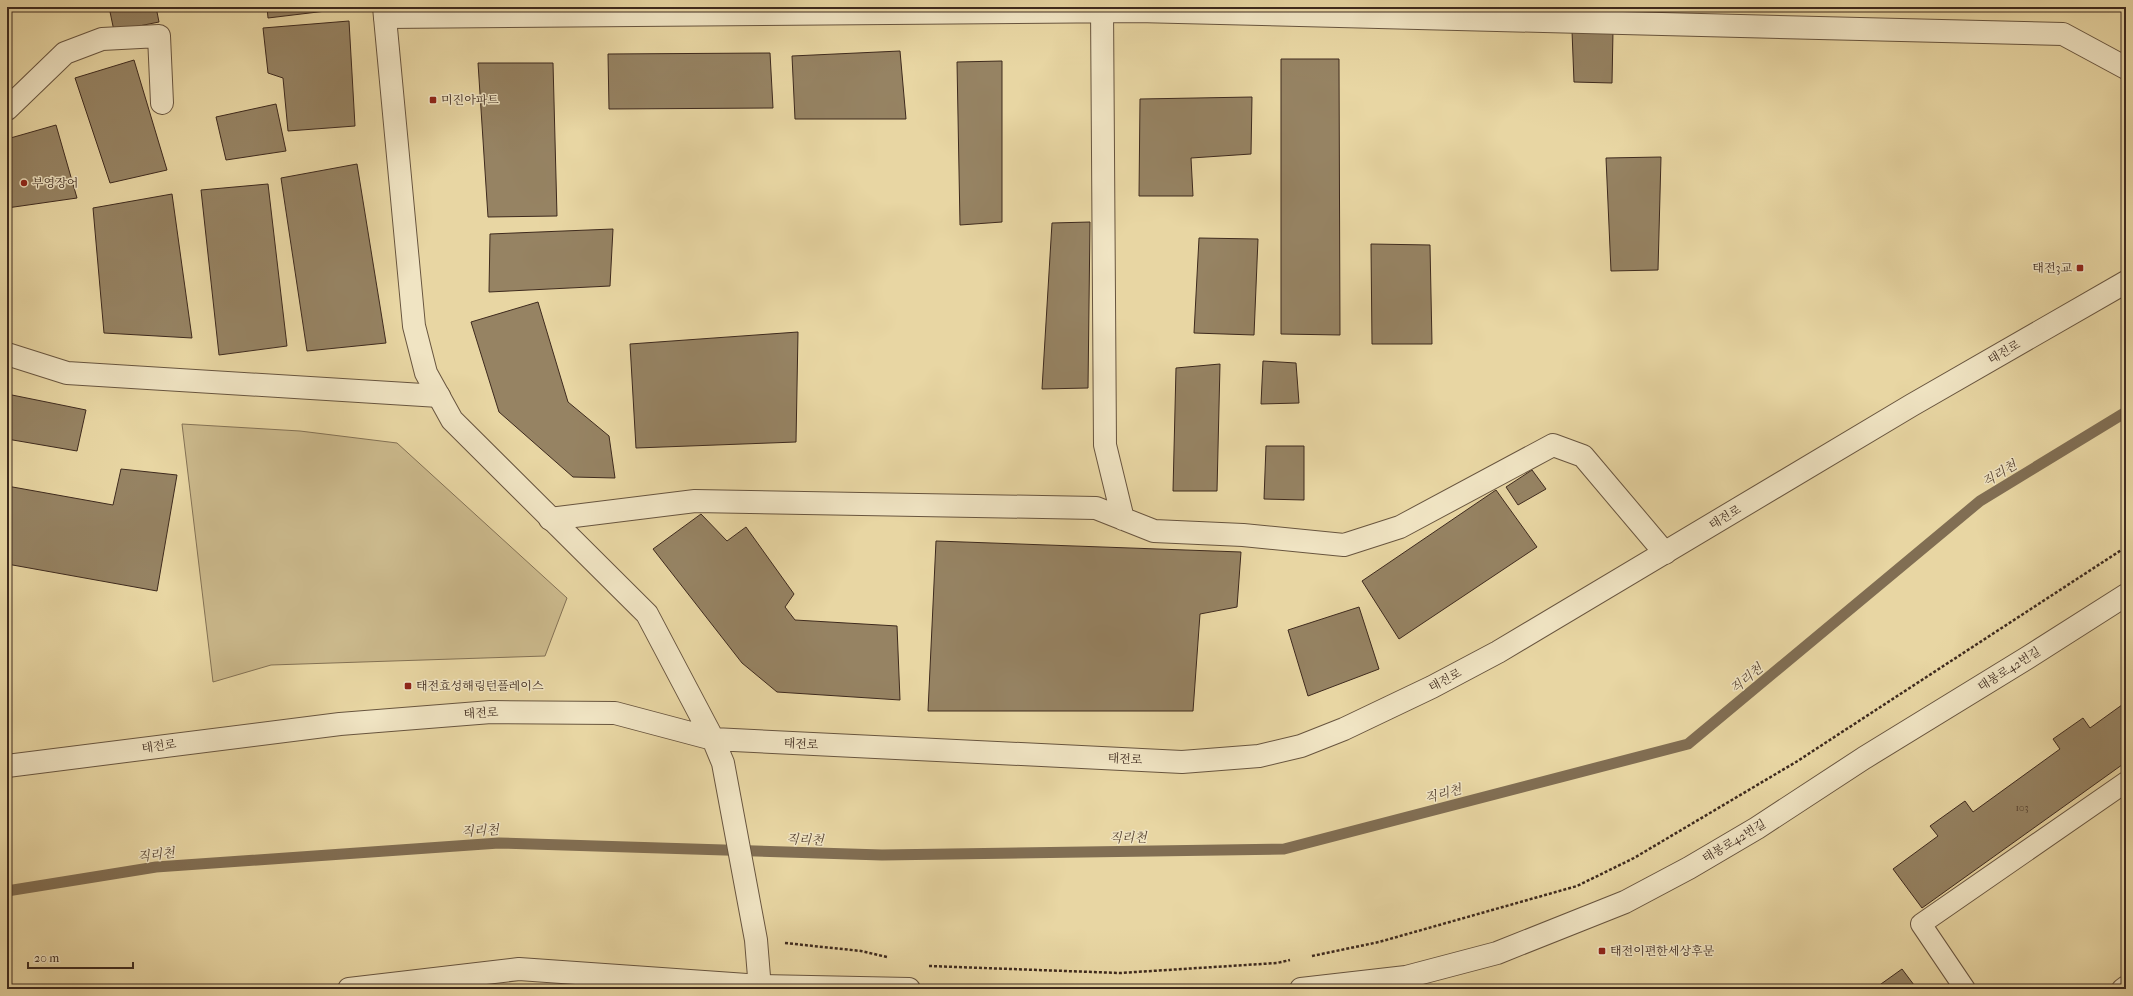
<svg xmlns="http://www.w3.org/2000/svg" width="2133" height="996" viewBox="0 0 2133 996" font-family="'IM FELL French Canon','Noto Serif KR',serif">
<rect width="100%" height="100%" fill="#e8d6a3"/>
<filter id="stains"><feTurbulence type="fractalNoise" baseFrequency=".005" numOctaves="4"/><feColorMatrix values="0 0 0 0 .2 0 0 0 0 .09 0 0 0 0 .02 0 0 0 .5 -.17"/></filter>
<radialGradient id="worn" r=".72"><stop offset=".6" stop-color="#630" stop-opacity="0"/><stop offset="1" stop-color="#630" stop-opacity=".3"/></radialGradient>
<!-- green -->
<path fill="#cbb98c" stroke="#847255" d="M182,424L300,431L397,443L567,598L545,656L271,665L213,682Z"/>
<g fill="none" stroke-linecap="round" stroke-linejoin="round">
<!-- stream -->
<path stroke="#816e53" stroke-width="11" d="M7,891L156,867L499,843L882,855L1284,849L1688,744L1980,501L2126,412"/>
</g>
<!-- building -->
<path fill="#968363" stroke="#3e2a1e" d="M109,7H156L159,22L114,31Z
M267,7H351V8L268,18Z
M349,21L355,126L288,131L283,78L268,73L263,28Z
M1572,31H1613L1612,83L1574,82Z
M900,51L906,119H795L792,56Z
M770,53L773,108L609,109L608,54Z
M1281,59H1339L1340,335L1281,334Z
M134,60L167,170L110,183L75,78Z
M1002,61V222L960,225L957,62Z
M478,63H553L557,216L488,217Z
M1252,97L1251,154L1191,158L1193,196H1139L1140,99Z
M276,104L286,151L226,160L216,117Z
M56,125L77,198L7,208V139Z
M1661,157L1658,270L1611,271L1606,158Z
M357,164L386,343L307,351L281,178Z
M268,184L287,346L219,355L201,190Z
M172,194L192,338L104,333L93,208Z
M1090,222L1088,388L1042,389L1052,223Z
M613,229L610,286L489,292L490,234Z
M1199,238L1258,239L1254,335L1194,333Z
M1371,244L1430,245L1432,344H1372Z
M538,302L568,402L609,436L615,478L573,477L499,412L471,322Z
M798,332L796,442L636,448L630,344Z
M1263,361L1296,363L1299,403L1261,404Z
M1220,364L1217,491H1173L1176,368Z
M7,394L86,410L77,451L7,439Z
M1266,446H1304V500L1264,499Z
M121,469L177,475L157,591L7,564V486L113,505Z
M1532,470L1546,489L1518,505L1506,487Z
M1496,490L1537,547L1399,639L1362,581Z
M701,514L727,541L746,527L794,594L785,607L795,620L897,626L900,700L777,692L742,663L653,549Z
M936,541L1241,552L1237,607L1200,614L1193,711H928Z
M1359,607L1379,669L1308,696L1288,630Z
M2126,702V762L1922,908L1893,869L1938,836L1930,826L1965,801L1973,812L2060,749L2053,739L2083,718L2090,728Z
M1902,969L1917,989H1874Z"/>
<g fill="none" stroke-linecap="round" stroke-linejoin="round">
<!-- service casing -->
<g stroke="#68553f" stroke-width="22">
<path id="service" d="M1965,989L1921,924L2126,782
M2122,989L2126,986"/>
</g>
<!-- minor casing -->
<g stroke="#68553f" stroke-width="24">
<path id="minor" d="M1102,7L1105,445L1123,519
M385,17L1137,11L2063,34L2126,68
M7,109L65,53L102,39L159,36L162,103
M7,354L67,373L439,396
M550,519L695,501L1096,508L1154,531L1243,535L1344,545L1400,527L1553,445L1583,456L1665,553
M349,989L519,969L761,986L909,989
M1301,989L1406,977L1497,953L1625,902L1689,868L1757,828L1864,758L2027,658L2126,595"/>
</g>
<!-- tertiary casing -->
<g stroke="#68553f" stroke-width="24">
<path id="tertiary" d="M384,7L414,326L426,373L452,420L647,614L713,739L723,763L756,940L760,989
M7,766L340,724L491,712L615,713L713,739L1182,762L1259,756L1301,746L1344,729L1432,687L1498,652L1912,405L2126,282"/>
</g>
<!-- path -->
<path stroke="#3e2a1e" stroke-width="2.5" stroke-dasharray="3 2" stroke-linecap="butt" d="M785,943L861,951L887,957
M1312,956L1379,942L1577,886L1634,858L1796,762L2126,547
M929,966L1120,973L1277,963L1290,960"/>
<!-- service -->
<use href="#service" stroke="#f0e4c3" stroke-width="20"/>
<!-- minor -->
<use href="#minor" stroke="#f0e4c3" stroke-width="22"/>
<!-- tertiary -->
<use href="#tertiary" stroke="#f0e4c3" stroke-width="22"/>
</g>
<!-- markers -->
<g fill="#8f2418" stroke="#f0e4c3" stroke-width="1.5">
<rect x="429" y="96" width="8" height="8" rx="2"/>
<circle cx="24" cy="183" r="4"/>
<rect x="2076" y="264" width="8" height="8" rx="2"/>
<rect x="404" y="682" width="8" height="8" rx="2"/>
<rect x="1598" y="947" width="8" height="8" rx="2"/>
</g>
<g text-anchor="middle" stroke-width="3" stroke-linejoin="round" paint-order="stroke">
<!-- number labels -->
<g font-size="10" fill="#54402f">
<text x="2022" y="811">103</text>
</g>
<!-- poi labels -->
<g font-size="12" fill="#3e2a1e" stroke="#f0e4c3" text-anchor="start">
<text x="441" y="104">미진아파트</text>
<text x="32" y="187">부영장어</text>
<text x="2072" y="272" text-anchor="end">태전3교</text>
<text x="416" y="690">태전효성해링턴플레이스</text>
<text x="1610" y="955">태전이편한세상후문</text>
</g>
<!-- street labels -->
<g font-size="12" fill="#3e2a1e" stroke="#f0e4c3">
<text transform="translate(2004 352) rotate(-30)" y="4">태전로</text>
<text transform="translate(1725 517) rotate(-31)" y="4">태전로</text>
<text transform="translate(2009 669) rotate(-32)" y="4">태봉로42번길</text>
<text transform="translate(1445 680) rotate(-28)" y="4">태전로</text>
<text transform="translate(481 713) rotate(-3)" y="4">태전로</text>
<text transform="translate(801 744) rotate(3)" y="4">태전로</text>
<text transform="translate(159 746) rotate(-8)" y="4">태전로</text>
<text transform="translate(1125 759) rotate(3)" y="4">태전로</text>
<text transform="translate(1734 841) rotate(-31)" y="4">태봉로42번길</text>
</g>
<!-- water labels -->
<g font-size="13" font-style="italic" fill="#5a4634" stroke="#f0e4c3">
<text transform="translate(1999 473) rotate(-31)" y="5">직리천</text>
<text transform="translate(1746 678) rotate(-40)" y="5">직리천</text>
<text transform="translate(1443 793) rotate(-15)" y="5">직리천</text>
<text transform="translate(480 830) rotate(-3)" y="5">직리천</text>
<text transform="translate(1128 837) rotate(-1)" y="5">직리천</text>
<text transform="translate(805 839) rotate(2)" y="5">직리천</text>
<text transform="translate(156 854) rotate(-7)" y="5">직리천</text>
</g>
</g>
<!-- margin -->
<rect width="2133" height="996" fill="none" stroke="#e8d6a3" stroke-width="24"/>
<rect x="8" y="8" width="2117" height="980" fill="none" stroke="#3e2a1e" stroke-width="2"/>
<rect x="12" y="12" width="2109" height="972" fill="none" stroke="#3e2a1e"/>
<!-- scale -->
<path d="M28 962v6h105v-6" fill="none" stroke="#3e2a1e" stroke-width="2"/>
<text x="34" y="962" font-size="12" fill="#3e2a1e" stroke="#f0e4c3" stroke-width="3" paint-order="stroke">20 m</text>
<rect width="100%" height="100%" filter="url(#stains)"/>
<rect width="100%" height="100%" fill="url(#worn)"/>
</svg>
